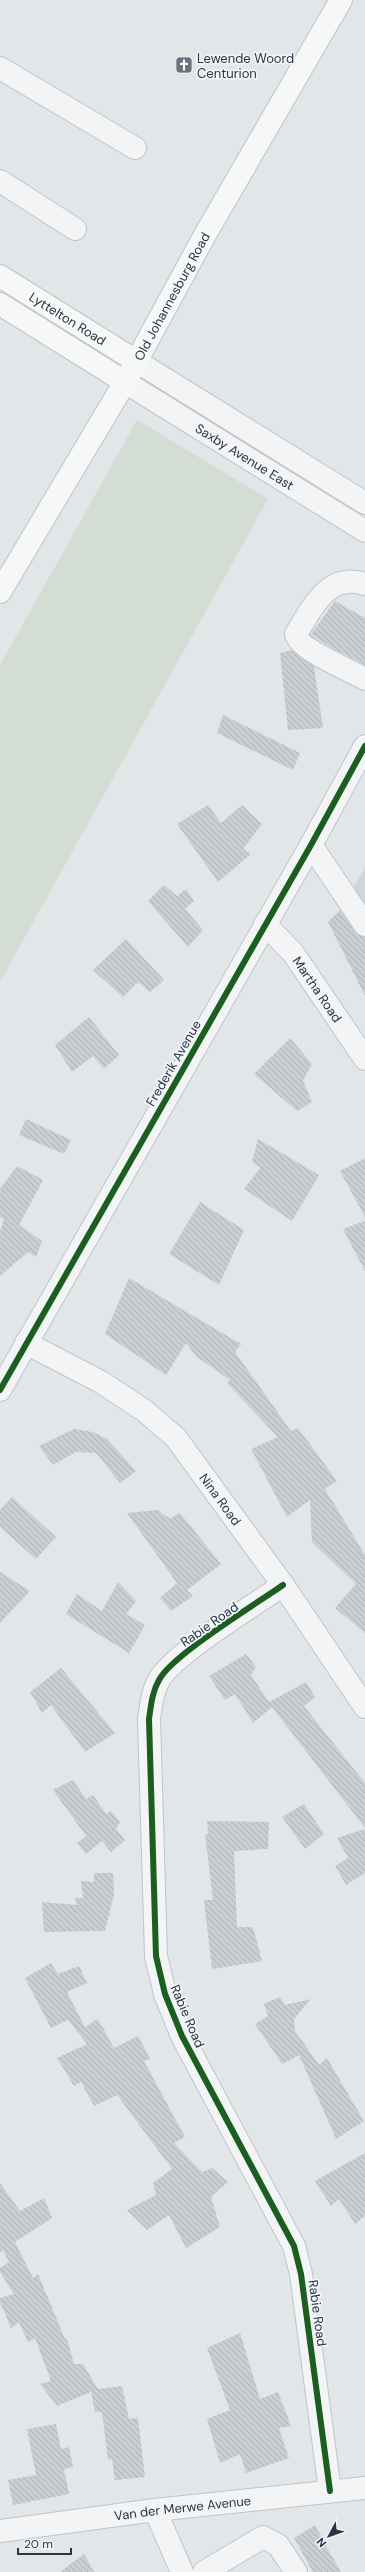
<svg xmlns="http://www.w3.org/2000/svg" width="365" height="2572" viewBox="0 0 365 2572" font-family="'DM Sans',sans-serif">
<defs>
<pattern id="building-back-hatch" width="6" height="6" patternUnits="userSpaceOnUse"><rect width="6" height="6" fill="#cbced1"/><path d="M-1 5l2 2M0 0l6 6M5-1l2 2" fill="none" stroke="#aeb2b5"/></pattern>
</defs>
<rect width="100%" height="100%" fill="#e3e6e8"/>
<!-- built -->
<path fill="#d1d6db" d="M365,867V909L352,890Z"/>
<!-- grass -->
<path fill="#d4ddd3" d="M137,420L268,499L0,982V665Z"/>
<!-- building -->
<path fill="url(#building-back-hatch)" d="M335,601L365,618V665L332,648L311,634Z
M292,650L314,667L323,728L288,730L280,653Z
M223,715L300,753L293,770L217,733Z
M208,805L221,823L242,805L262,824L243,849L251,854L218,882L177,824Z
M164,885L177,896L186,889L194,901L185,909L203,930L188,947L148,901Z
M340,910L355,932L365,938V996L328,922Z
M126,939L164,980L150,992L138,982L123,997L93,970Z
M89,1017L119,1055L104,1069L93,1056L72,1072L55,1045Z
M290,1038L312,1064L303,1081L312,1102L297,1111L254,1074Z
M26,1119L71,1140L64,1154L19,1135Z
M258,1139L319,1175L292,1221L244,1189L260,1168L252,1162Z
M365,1158V1217L340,1171Z
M17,1166L43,1180L19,1225L42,1241L36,1257L28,1252L0,1276V1232L4,1219L0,1217V1189Z
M200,1202L244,1230L219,1285L169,1254Z
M365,1221V1271L343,1229Z
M129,1278L241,1344L235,1352L291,1431L298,1428L337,1481L325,1489L365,1555V1633L335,1608L356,1584L312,1542L310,1500L287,1517L251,1449L278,1437L227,1383L230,1380L197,1357L186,1343L166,1375L105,1334Z
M74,1429L93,1432L107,1439L136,1471L120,1483L96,1453L76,1452L53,1465L39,1446Z
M12,1497L56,1537L36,1559L0,1527V1510Z
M158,1510L170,1519L180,1513L221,1564L187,1590L193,1596L171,1611L160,1598L177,1583L127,1513Z
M0,1572L30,1591L0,1623Z
M118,1582L136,1601L126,1614L145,1625L129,1653L66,1614L77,1594L102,1611Z
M246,1654L256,1667L251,1675L269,1702L306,1682L315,1697L304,1706L365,1783V1828L272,1707L253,1723L235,1694L225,1700L209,1676Z
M61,1668L115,1733L85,1752L51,1705L42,1713L30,1692Z
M73,1780L86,1799L93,1795L106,1814L111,1811L120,1822L116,1829L125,1840L111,1852L102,1841L86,1854L77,1843L86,1836L53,1790Z
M304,1804L324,1834L305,1849L282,1817Z
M207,1821L269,1822L268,1849L234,1851L237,1927H253L262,1961L212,1969L204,1900H213L205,1834H208Z
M365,1829V1873L346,1885L335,1866L348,1858L337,1838Z
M94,1873H113L114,1894L105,1931L44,1932L42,1902L77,1905L75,1898H83L81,1881L94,1882Z
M51,1963L58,1974L79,1966L87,1983L67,1992L85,2027L98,2019L114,2048L138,2036L150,2059L144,2061L185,2137L174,2143L202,2172L212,2168L228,2182L211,2197L220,2227L186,2248L169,2215L147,2230L127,2210L156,2195L153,2183L172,2169L117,2095L94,2106L81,2082L74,2086L57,2058L87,2044L68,2020L51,2028L25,1978Z
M280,1997L285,2005L311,1999L294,2019L295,2031L319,2065L327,2058L364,2121L336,2139L299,2055L282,2064L255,2024L268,2016L264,2004Z
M365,2153V2216L355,2224L339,2199L331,2206L315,2181Z
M0,2183L20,2211L44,2198L52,2218L15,2242L33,2278L38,2274L65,2339H67L74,2364H83L98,2389L122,2386L129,2419L138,2418L145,2477L115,2480L112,2459L108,2460L102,2412H95L91,2392L57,2406L40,2384L51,2381L35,2338L28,2342L19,2322L11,2328L0,2302V2298L14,2294L0,2272V2268L9,2262L3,2250L0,2252Z
M240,2333L260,2399L278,2392L291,2426L279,2428L289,2458L246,2473L240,2454L220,2463L207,2419L230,2410L207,2348Z
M56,2424L61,2449L69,2447L73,2467L64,2469L69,2494L13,2505L8,2480L36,2475L27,2429Z
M315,2525L331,2555L341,2572H313L294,2538Z
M84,2554L94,2572H60Z"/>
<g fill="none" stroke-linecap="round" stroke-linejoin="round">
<!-- minor casing -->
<g stroke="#c1c4c6" stroke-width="24">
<g id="minor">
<path d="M0,68L135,148"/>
<path d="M0,181L75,229"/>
<path d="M136,361L365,503"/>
<path id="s1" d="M125,382L365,531"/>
<path d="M365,584C328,572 312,608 296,634C298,649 351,671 365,679"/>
<path d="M311,845L365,925"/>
<path id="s2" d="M265,924L293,953L365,1059"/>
<path id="s3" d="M26,1343L101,1382L145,1411L176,1438L283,1585L365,1707"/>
<path d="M0,1390L311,845L365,746"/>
<path d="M283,1585C256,1604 172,1655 159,1680C152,1692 151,1706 149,1719L156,1956L165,1994L182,2036L294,2246L301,2274L330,2491"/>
<path d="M155,2510L182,2572"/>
<path id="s4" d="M0,2531L155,2510L365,2488"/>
<path d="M204,2572L263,2537L278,2545L296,2572"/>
</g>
</g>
<!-- major casing -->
<g stroke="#bfc3c6" stroke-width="24">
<g id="major">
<path id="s5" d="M0,276L136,361"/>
<path d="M0,304L125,382"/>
<path id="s6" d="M0,592L125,382L206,233L341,0"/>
</g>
</g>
<!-- minor -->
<use href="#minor" stroke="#f2f4f5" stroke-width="22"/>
<!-- major -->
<use href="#major" stroke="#f6f7f7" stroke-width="22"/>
<!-- cycleway casing -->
<g stroke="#f1f4f8" stroke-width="8">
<path id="cycleway" d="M0,1390L311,845L365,746
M283,1585C256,1604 172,1655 159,1680C152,1692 151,1706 149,1719L156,1956L165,1994L182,2036L294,2246L301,2274L330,2491"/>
</g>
<!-- cycleway -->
<use href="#cycleway" stroke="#1b5e20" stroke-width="6"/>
</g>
<!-- icons -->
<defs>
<g id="church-square" transform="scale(0.9)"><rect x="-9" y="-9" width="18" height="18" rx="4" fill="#69737d" stroke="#f1f4f8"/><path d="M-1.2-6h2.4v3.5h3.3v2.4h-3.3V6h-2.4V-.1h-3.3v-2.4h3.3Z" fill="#fff"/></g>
</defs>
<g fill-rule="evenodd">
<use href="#church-square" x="184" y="65"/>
</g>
<g text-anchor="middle" stroke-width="3.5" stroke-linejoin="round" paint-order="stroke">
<!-- poi labels -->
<g font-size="13" fill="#283543" stroke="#f1f4f8" text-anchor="start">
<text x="197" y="63">Lewende Woord<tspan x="197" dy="15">Centurion</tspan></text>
</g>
<!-- street labels -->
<g font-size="13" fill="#283543" stroke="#f1f4f8">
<text dy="5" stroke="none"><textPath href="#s6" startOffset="342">Old Johannesburg Road</textPath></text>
<text dy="5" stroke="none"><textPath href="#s5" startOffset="80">Lyttelton Road</textPath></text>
<text dy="5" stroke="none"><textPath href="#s1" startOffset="141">Saxby Avenue East</textPath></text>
<text dy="5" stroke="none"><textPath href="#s2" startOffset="84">Martha Road</textPath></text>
<text transform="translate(173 1063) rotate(-60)" y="5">Frederik Avenue</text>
<text dy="5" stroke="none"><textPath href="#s3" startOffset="254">Nina Road</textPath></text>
<text transform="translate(209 1624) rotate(-35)" y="5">Rabie Road</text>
<text transform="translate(188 2016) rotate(67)" y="5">Rabie Road</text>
<text transform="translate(318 2313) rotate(82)" y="5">Rabie Road</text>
<text dy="5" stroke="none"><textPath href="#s4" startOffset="184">Van der Merwe Avenue</textPath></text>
</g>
</g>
<!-- north arrow -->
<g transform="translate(329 2536) rotate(229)" stroke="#f1f4f8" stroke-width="3" paint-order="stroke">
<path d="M0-3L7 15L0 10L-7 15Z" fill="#283543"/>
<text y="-6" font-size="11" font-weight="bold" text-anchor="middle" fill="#283543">N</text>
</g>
<!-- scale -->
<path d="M18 2548v6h53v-6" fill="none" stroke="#283543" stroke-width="2"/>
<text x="24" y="2548" font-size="12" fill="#283543" stroke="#f1f4f8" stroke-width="3" paint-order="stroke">20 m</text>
</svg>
